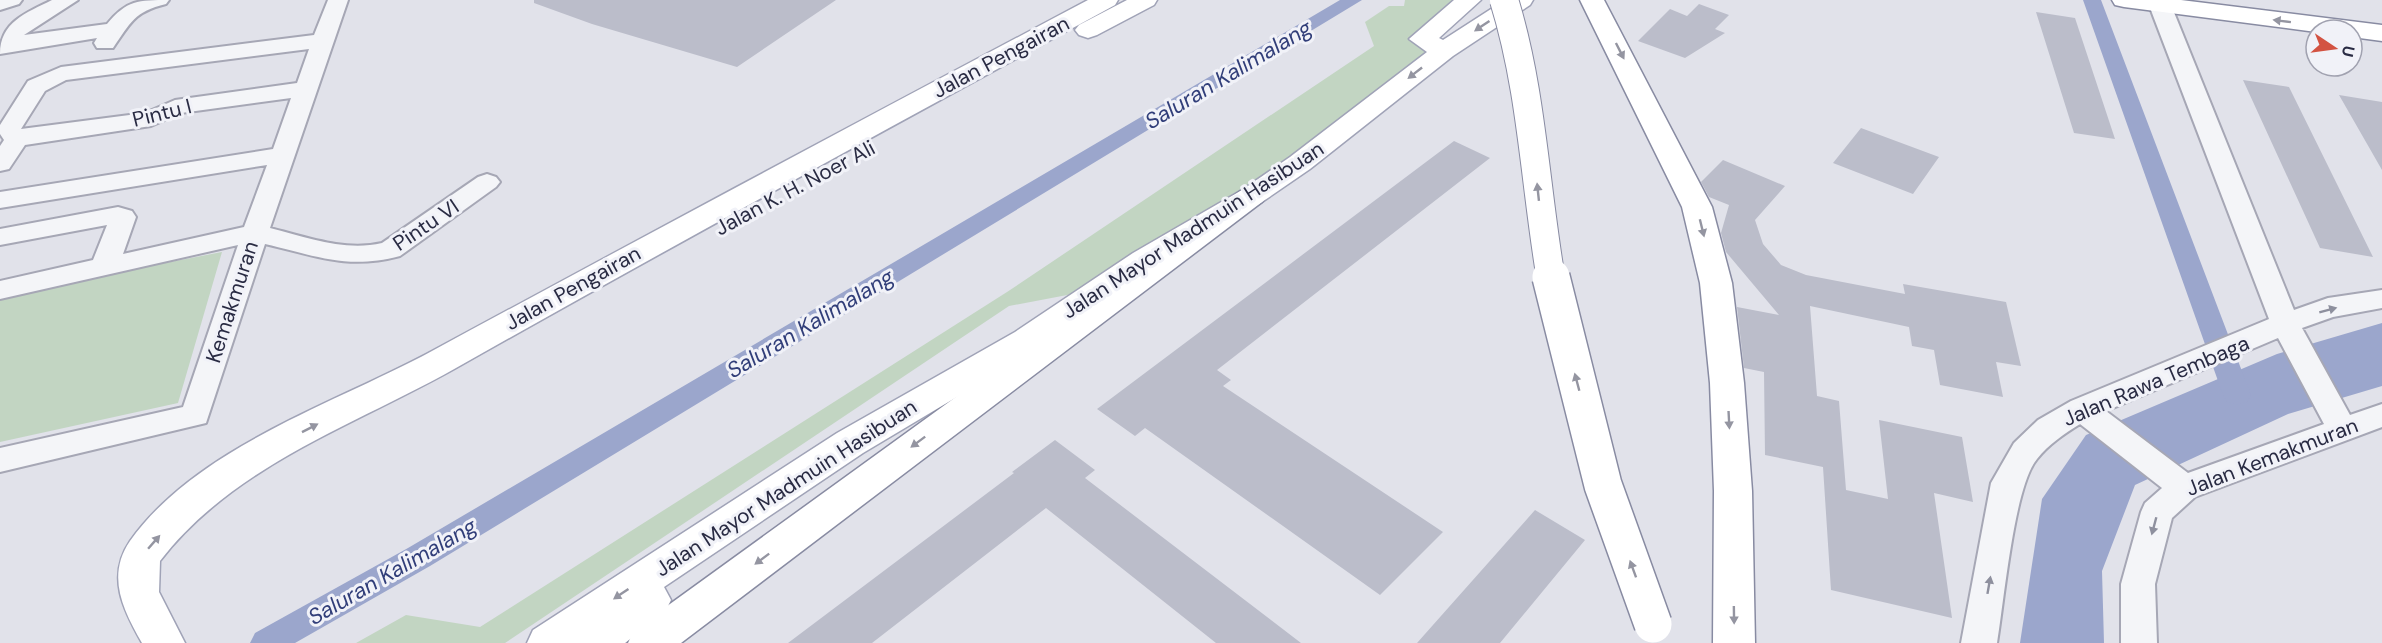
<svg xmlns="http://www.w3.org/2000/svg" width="2382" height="643" viewBox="0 0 2382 643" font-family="'DM Sans',sans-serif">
<rect width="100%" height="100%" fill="#e1e2ea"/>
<!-- green -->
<path fill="#c2d5c2" d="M1405,0H1469L1423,39L1444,51L1104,288L1009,306L505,643H356L406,615L480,627L1007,292L1374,46L1365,22L1389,6H1404Z
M222,252L178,403L0,442V295Z"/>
<!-- water -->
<path fill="#9ba6cc" d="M2382,323V386L2288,414L2135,485L2102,571L2104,643H2020L2042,499L2086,435L2277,354Z"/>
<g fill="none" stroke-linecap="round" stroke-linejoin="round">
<!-- canal -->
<path fill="#9ba6cc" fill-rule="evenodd" d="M1340,0H1362L430,566L295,643H250L255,633L408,548Z
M2083,0H2101L2251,395L2247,402L2237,405L2227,402L2223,395Z"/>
</g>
<!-- building -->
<path fill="#bbbdca" d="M534,0H836L737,67L592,24L534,3Z
M1699,4L1729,15L1715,29L1725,33L1685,58L1638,41L1670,9L1687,16Z
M2036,12L2075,18L2115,139L2074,133Z
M2243,80L2289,87L2373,257L2320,248Z
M2339,95L2382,102V170Z
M1861,128L1939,157L1913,194L1833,163Z
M1454,141L1490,158L1217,370L1231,380L1223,386L1443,532L1380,595L1145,428L1135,436L1097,409Z
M1723,160L1785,186L1755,220L1763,244L1781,265L1806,275L1905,294L1903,284L2006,302L2021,366L1996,362L2003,397L1940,385L1934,350L1912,346L1909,327L1810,306L1817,396L1839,401L1846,490L1888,499L1879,420L1962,437L1973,502L1934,493L1952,618L1831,590L1823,467L1765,455L1764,372L1744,368L1737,307L1779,315L1726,252L1721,233L1729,205L1709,197L1701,182Z
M1055,440L1095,470L1085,478L1301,643H1216L1046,508L872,643H788L1014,473L1012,472Z
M1535,510L1585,540L1500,643H1417Z"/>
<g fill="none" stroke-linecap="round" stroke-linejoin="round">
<!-- minor casing -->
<g stroke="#a6a7b5" stroke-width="4">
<path id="minor" d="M0,0H22L19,4L0,10Z
M52,0H78L24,35L107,24C127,0 138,0 169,0L166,4C134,12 131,22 113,48H97L94,43L97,38L0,54C0,22 26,13 52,0Z
M328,0H348L270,228C306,237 345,252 382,243L478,177L487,174L496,177L500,182L496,187L400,256C347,270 317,256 265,244L206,423L0,472V448L183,407L238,245L0,299V281L93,260L107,225L0,245V229L118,207L132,211L136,217L123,254L244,227L267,165L0,208V192L273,149L291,98L181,113L151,126L25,145L9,169L0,171V146L4,140L0,134V125L28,81L61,67L314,35ZM309,49L297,83L175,100L145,113L21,129L45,91L66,80Z
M2153,1H2167L2171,5L2294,310L2328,298L2382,290V308L2333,317L2302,328L2350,415L2382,404V427L2195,497L2172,518L2155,584L2157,643H2121V584L2141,512L2145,503L2162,488L2080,424C2064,434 2049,444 2037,459C2014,486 2004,602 1997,643H1961L1991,483L2014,443L2038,420L2071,401L2269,319L2149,5ZM2278,338L2324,424L2188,473L2106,411Z"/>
</g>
<!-- major casing -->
<g stroke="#a0a3b7" stroke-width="3">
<path id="major" d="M1088,0H1118L1115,5C894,125 674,245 456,368C353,426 234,465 160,561L159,592L185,643H142C123,610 106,576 130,541C197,447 334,404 432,351C650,233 869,116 1088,0Z
M1127,0H1157L1154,5L1097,35L1088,38L1079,35L1075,30L1079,25Z
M1454,0H1481L1439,38L1443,40L1505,0H1533L1530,5L1453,56L1310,169L1262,202L1155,267L1039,348L863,453L664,587L671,600L665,612L625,643H527L533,630L837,433L1015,332L1133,253L1242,190L1290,157L1427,52L1409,39Z"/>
</g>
<!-- highway casing -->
<g stroke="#888ba2" stroke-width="3">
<path id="highway" d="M1580,0H1604L1712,207L1732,283L1744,383L1752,491L1755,643H1713L1714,491L1710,383L1700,283L1682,207Z
M2112,0H2181L2382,25V41L2352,37V30L2316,32L2124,7L2115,5Z
M1252,187L1262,190L1267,196L1262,202L681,643H628L634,630L1242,190Z"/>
</g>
<!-- minor -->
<use href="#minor" fill="#f4f5f8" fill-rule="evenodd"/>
<!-- major -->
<use href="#major" fill="#fff" fill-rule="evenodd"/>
<!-- highway -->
<use href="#highway" fill="#fff" fill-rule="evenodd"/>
<!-- highway-bridge-far1 casing -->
<g stroke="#888ba2" stroke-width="30" stroke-linecap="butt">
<path id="highway-bridge-far1" d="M1504,0C1532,90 1535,186 1551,279"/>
</g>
<!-- highway-bridge casing -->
<g stroke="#888ba2" stroke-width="40" stroke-linecap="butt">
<path id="highway-bridge" d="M1551,277L1603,485L1653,624"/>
</g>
<!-- highway-bridge-far1 -->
<use href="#highway-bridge-far1" stroke="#fff" stroke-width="28"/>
<!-- highway-bridge -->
<use href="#highway-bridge" stroke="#fff" stroke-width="37"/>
</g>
<!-- one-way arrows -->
<defs><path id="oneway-solid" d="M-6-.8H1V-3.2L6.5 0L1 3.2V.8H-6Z" transform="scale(1.5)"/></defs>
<g fill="#9495a1">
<use href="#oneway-solid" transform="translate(2282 21) rotate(-173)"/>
<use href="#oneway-solid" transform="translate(1482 26) rotate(146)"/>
<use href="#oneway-solid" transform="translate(1620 51) rotate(63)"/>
<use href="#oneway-solid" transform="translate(1415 73) rotate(142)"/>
<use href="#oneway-solid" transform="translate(1538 192) rotate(-96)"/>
<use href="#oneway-solid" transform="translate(1702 228) rotate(76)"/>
<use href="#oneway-solid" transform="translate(1577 382) rotate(-105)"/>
<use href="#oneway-solid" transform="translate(1729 420) rotate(87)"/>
<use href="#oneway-solid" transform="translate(310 428) rotate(-27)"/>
<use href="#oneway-solid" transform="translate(918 442) rotate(143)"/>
<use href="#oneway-solid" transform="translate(154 542) rotate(-49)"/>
<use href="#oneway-solid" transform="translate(762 559) rotate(143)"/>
<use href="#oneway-solid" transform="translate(1633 569) rotate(-110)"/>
<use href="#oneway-solid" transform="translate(621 594) rotate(146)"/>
<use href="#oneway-solid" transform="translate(1734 615) rotate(89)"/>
</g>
<g fill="#8e909e">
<use href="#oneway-solid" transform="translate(2328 310) rotate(-15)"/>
<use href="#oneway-solid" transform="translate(2154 526) rotate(105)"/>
<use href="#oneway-solid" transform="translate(1989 585) rotate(-80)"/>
</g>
<g text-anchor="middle" stroke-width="6" stroke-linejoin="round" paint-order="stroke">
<!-- street labels -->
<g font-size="21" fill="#292b43" stroke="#f1f2f8">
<text transform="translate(1001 57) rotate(-28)" y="7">Jalan Pengairan</text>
<text transform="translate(162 113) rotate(-14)" y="7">Pintu I</text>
<text transform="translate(795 188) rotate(-28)" y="7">Jalan K. H. Noer Ali</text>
<text transform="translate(426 225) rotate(-34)" y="7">Pintu VI</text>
<text transform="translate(1193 230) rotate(-33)" y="7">Jalan Mayor Madmuin Hasibuan</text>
<text transform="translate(573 288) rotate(-29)" y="7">Jalan Pengairan</text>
<text transform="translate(232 302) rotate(-72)" y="7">Kemakmuran</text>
<text transform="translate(2156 381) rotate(-23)" y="7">Jalan Rawa Tembaga</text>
<text transform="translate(2272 457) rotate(-21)" y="7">Jalan Kemakmuran</text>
<text transform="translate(786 488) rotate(-33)" y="7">Jalan Mayor Madmuin Hasibuan</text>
</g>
<!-- water labels -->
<g font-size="22" font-style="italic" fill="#313e79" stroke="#f1f2f8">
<text transform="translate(1228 74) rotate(-31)" y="8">Saluran Kalimalang</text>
<text transform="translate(810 323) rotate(-31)" y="8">Saluran Kalimalang</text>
<text transform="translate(392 571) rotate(-30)" y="8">Saluran Kalimalang</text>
</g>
</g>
<!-- north arrow -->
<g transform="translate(2334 48) rotate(103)"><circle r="28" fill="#f1f2f8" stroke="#a1a2b0" stroke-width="1.5"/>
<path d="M0-4.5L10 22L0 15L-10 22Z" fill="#d35342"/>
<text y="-9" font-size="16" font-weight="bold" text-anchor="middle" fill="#292b43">U</text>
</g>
</svg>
